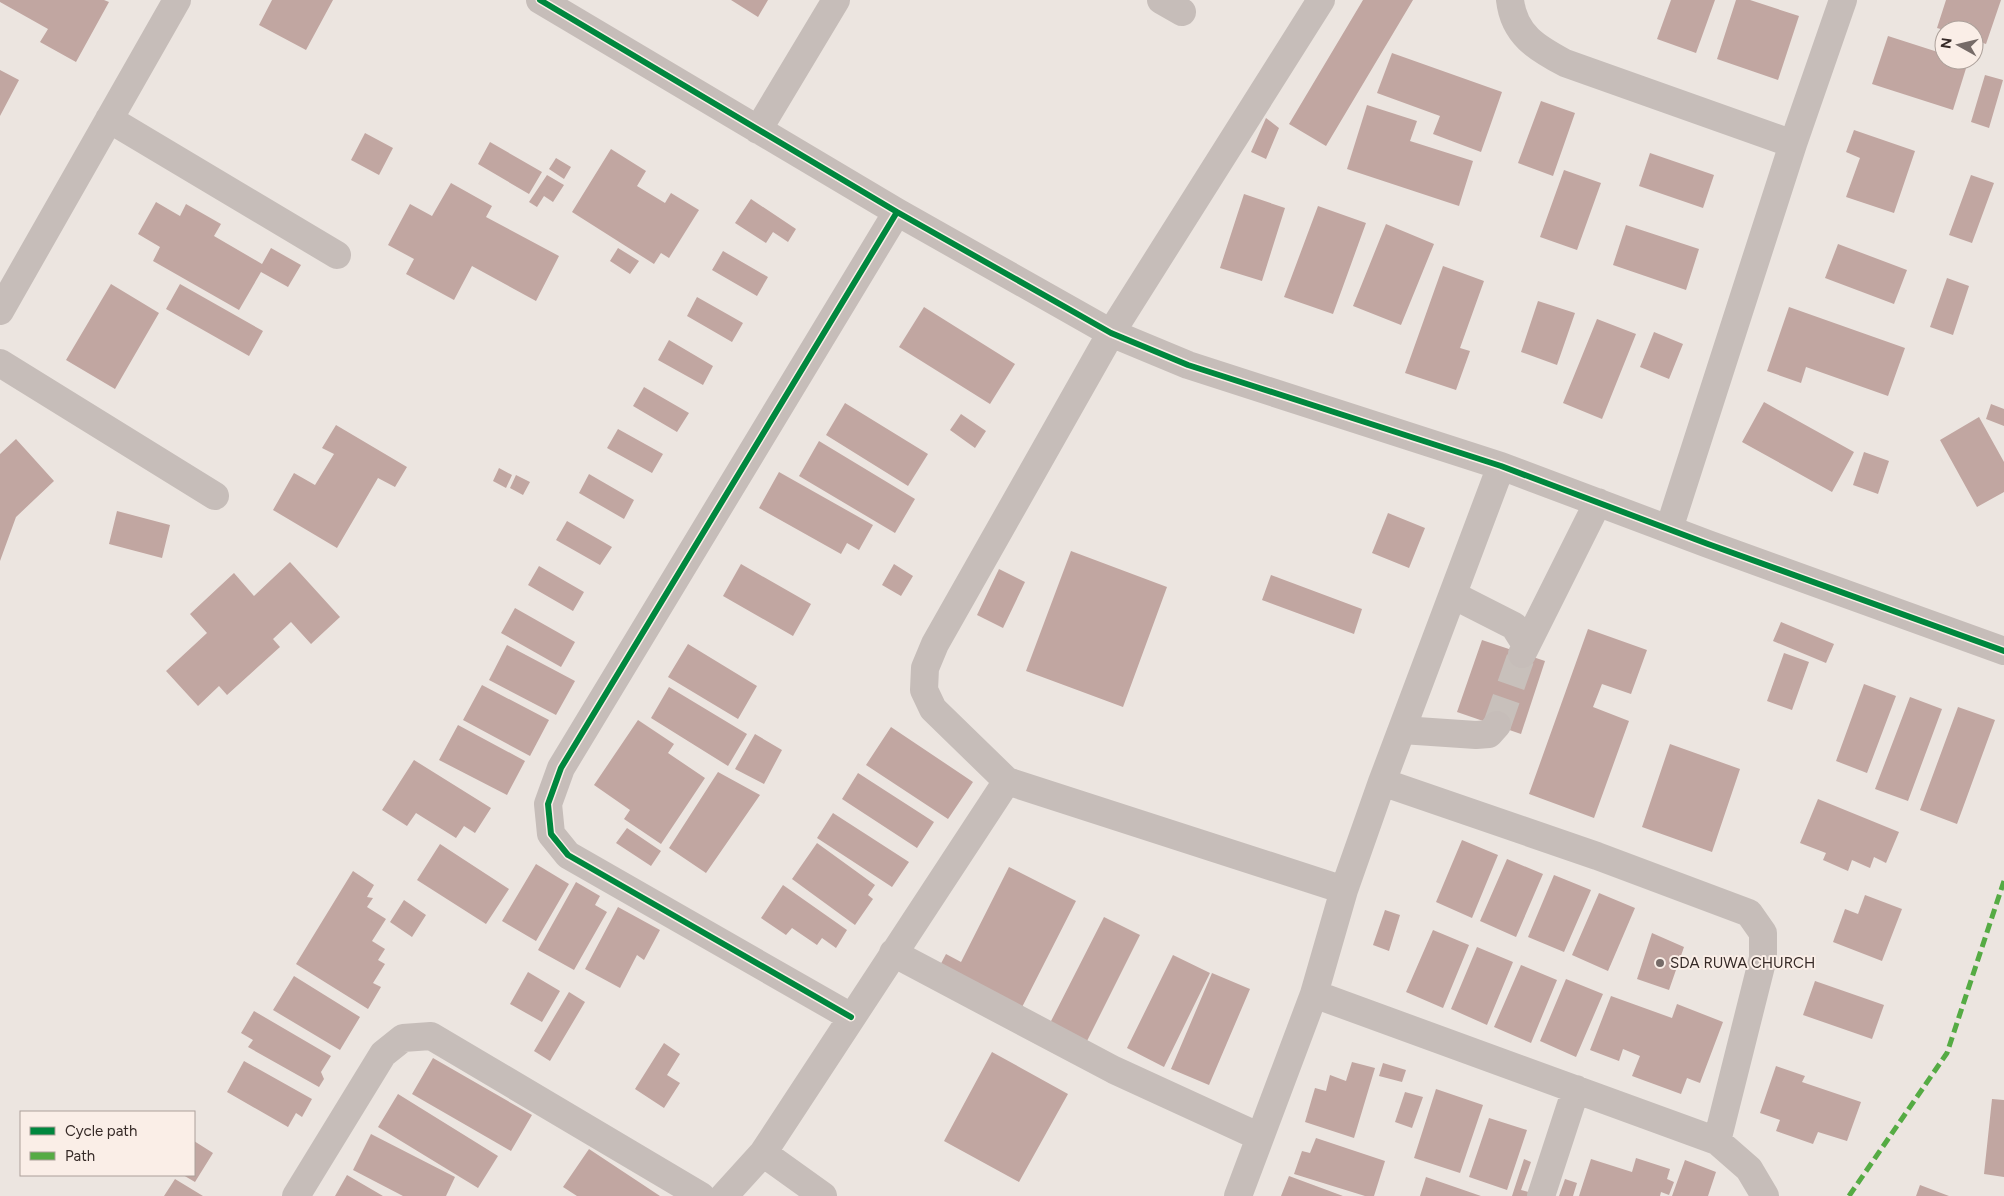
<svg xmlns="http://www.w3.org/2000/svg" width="2004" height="1196" viewBox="0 0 2004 1196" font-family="Figtree,sans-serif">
<rect width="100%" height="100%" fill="#ece5e0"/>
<!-- building -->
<path fill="#c1a6a1" d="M0,0H104L109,2L76,62L40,42L48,29L0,2Z
M272,0H333L306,50L259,25Z
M731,0H768L758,17Z
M1363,0H1413L1326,146L1289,124Z
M1671,0H1715L1696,53L1657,39Z
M1736,0H1750L1799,16L1778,80L1717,59Z
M1946,0H2001L1986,44L1974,40V30H1944L1937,28Z
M1888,36L1944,54V60L1968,62L1953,110L1872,84Z
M1392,53L1502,92L1481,152L1433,134L1440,116L1377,93Z
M0,70L19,80L0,116Z
M1985,75L2003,80L1989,128L1971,122Z
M1541,101L1575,113L1553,176L1518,163Z
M1367,105L1417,121L1410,141L1473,161L1459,206L1347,169Z
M1266,118L1279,128L1266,159L1251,152Z
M1854,130L1915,151L1894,213L1846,197L1860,158L1846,152Z
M365,133L393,148L379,175L351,160Z
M490,142L542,172L529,194L478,164Z
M611,149L646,171L637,186L665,203L671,193L699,210L669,258L661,253L654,264L572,212Z
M1650,153L1714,175L1703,208L1639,186Z
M556,158L571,167L564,179L549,169Z
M1564,170L1601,183L1577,250L1540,237Z
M547,175L564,185L553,202L544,196L537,207L529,202Z
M1971,175L1994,183L1972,243L1949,235Z
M451,183L492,206L486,217L559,256L536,301L472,266L454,300L406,274L414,259L388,245L410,204L432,216Z
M1244,194L1285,208L1262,281L1220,268Z
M751,199L796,229L788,242L773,232L766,243L735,223Z
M156,202L180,216L186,204L221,224L214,236L262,264L271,248L301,265L288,287L261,272L239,310L153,261L160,247L138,234Z
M1318,206L1366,223L1333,314L1284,297Z
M1386,224L1434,244L1401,325L1353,306Z
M1626,225L1699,249L1686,290L1613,265Z
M1838,244L1907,270L1894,304L1825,278Z
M618,248L639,261L630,274L610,261Z
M723,251L768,277L757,296L712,270Z
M1443,266L1484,281L1460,348L1470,351L1456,390L1405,373Z
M1947,278L1969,286L1953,335L1930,327Z
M111,284L159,313L115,389L66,360Z
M180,284L263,331L249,356L166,309Z
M697,297L743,323L732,342L687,316Z
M1538,301L1575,313L1557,365L1521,352Z
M924,307L1015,364L990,404L899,347Z
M1789,307L1905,348L1888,396L1806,367L1801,383L1767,371Z
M1597,319L1636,334L1602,419L1563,403Z
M1654,332L1683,344L1669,379L1640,367Z
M669,340L713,366L703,385L658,360Z
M644,387L689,413L677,432L633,406Z
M1764,402L1854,452L1832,492L1742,442Z
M845,403L928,454L908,486L826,435Z
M1991,404L2004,409V426L1986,419Z
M961,414L986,431L975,448L950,430Z
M1979,417L2004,462V492L1977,507L1940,440Z
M336,425L407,467L395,487L378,478L337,548L273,510L294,473L315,485L334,454L322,448Z
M618,429L663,454L652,473L607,448Z
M16,439L54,481L16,517L0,561V454Z
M819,441L915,499L895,533L799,476Z
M1864,452L1889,461L1878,494L1853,485Z
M499,468L512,475L506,488L493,481Z
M779,472L873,525L859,550L847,543L841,554L759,508Z
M589,474L634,500L624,519L579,493Z
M516,475L530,482L523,495L510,488Z
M117,511L170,525L162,558L109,544Z
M1388,513L1425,528L1409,568L1372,553Z
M567,521L612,547L600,565L556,540Z
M1071,551L1167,587L1123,707L1026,671Z
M290,562L340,617L311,644L291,622L273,639L280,647L227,695L219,686L198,706L166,671L207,633L190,614L234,573L254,596Z
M741,564L811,604L793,636L723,596Z
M894,564L913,576L901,596L882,585Z
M539,566L584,592L573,611L528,585Z
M999,569L1025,582L1003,628L977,615Z
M1271,575L1362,609L1354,634L1262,600Z
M515,608L575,642L561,667L501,633Z
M1781,622L1834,644L1826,663L1773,641Z
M1588,629L1647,650L1631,694L1602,684L1593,707L1629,721L1594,818L1529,794Z
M1482,640L1545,661L1521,734L1457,712Z
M688,644L757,686L738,719L668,677Z
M507,645L575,681L556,715L489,680Z
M1784,653L1809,662L1792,710L1767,701Z
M1864,684L1896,696L1867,773L1836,761Z
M482,685L549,720L530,756L463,720Z
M669,687L747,734L728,766L651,718Z
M1910,697L1942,709L1908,801L1875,789Z
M1958,707L1995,720L1957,824L1920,810Z
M638,720L674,744L668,753L705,778L661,844L624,819L630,810L594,785Z
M458,725L525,761L507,795L439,760Z
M891,727L973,782L948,819L866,765Z
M755,734L782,750L764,784L735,769Z
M1670,744L1740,769L1712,852L1642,827Z
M414,760L491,808L475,833L464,826L456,838L416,813L407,826L382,810Z
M718,772L760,795L706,873L669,848Z
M858,773L934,822L917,848L842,799Z
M1818,799L1899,832L1886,863L1874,857L1870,868L1852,860L1848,871L1823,860L1826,853L1800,843Z
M833,813L909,862L892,887L817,838Z
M627,828L661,851L651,866L616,843Z
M1462,840L1498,855L1472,918L1436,902Z
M817,843L875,885L868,895L873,899L855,925L792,879Z
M440,844L509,889L486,924L417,880Z
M1507,859L1543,874L1516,937L1480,921Z
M536,864L569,884L536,941L502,921Z
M1009,867L1076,901L1018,1015L936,973L946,954L961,962Z
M353,871L374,885L367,897L373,898L367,907L386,919L372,941L385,949L378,960L385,964L373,983L381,987L368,1009L296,964Z
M1554,875L1591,890L1564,952L1528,937Z
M576,882L600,896L595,905L607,912L574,970L538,950Z
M783,885L847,930L836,948L822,938L817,945L792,928L786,935L761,918Z
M1599,893L1635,908L1608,971L1572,955Z
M1865,895L1902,909L1882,961L1833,942L1845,909L1858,914Z
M404,900L426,915L412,937L390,922Z
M618,907L660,930L644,960L637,955L620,988L585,969Z
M1385,910L1400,915L1389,951L1373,945Z
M1104,917L1140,935L1085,1045L1048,1027Z
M1433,930L1469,945L1443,1008L1406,992Z
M1652,933L1684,947L1669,990L1637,979Z
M1477,947L1513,962L1487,1025L1451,1009Z
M1173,955L1210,973L1164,1067L1127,1048Z
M1521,965L1557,980L1531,1043L1494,1027Z
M528,972L560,991L542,1022L510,1004Z
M1212,973L1250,989L1209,1085L1171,1069Z
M294,976L360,1017L340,1050L273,1010Z
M1566,979L1603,994L1576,1057L1540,1041Z
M1815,981L1884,1005L1872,1039L1803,1015Z
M569,992L585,1002L550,1061L534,1051Z
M1611,996L1672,1018L1677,1004L1723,1022L1700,1083L1687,1078L1681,1094L1632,1076L1640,1056L1623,1049L1619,1061L1590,1050Z
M254,1011L331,1056L321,1072L324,1079L319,1087L248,1047L253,1040L241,1033Z
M664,1043L680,1054L667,1075L680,1083L664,1108L635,1089Z
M992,1052L1068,1094L1019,1182L944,1141Z
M433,1058L532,1115L511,1151L412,1094Z
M244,1061L312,1099L302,1117L296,1113L288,1127L227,1092Z
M1352,1062L1375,1068L1354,1138L1305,1122L1315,1088L1326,1091L1330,1075L1346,1081Z
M1383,1063L1406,1070L1402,1082L1379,1076Z
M1776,1066L1805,1076L1802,1082L1861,1102L1847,1141L1818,1132L1813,1144L1776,1131L1780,1120L1760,1113Z
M1436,1089L1483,1105L1460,1173L1414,1158Z
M1405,1092L1423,1097L1412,1128L1395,1122Z
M398,1094L498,1156L478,1188L378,1127Z
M1992,1099L2004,1100V1177L1984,1174Z
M1489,1118L1527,1130L1507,1190L1469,1177Z
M371,1134L455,1177L446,1196H403L353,1170Z
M1316,1138L1385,1161L1374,1196H1365L1294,1174L1302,1151L1310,1153Z
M194,1141L213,1153L195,1182L183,1175H194Z
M589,1149L660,1196H577L563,1187Z
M1636,1158L1670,1169L1667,1179L1674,1182L1669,1195L1661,1192L1660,1196H1579L1591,1159L1632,1172Z
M1524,1159L1531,1162L1521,1190L1532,1193L1531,1196H1512Z
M1685,1160L1716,1172L1708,1196H1672Z
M347,1175L383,1196H335Z
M1289,1176L1343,1196H1281Z
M1426,1177L1481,1196H1420Z
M175,1179L203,1196H164Z
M1565,1179L1577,1183L1573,1196H1559Z
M1920,1185L1949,1196H1916Z"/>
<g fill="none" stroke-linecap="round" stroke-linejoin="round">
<!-- minor-tunnel -->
<path stroke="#c8c0bb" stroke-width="28" stroke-dasharray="28 14" stroke-linecap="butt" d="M1497,725L1522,654"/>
<!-- minor -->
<path stroke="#c6bdb9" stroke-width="28" d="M540,0L897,212L1111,333L1188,365L1501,466L1708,544L2004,651
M1161,0L1182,12
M1510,0C1514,35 1537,48 1565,63L1793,144
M109,119L337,255
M758,130L836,0
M0,311L177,0
M0,363L215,496
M1669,529L1793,144L1843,0
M1453,595L1514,626L1526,645
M1522,654L1598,502
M1402,730L1476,735L1489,734L1497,725
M1007,781L933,709L924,690L925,668L935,644L1111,333L1321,0
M1382,782L1597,856L1749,913L1763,933V958L1717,1141
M893,953L1114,1070L1260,1137
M1314,994L1717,1141L1749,1169L1765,1196
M851,1017L568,855L551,834L548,804L561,768L897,212
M763,1153L823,1196
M296,1196L383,1054L403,1038L431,1036L701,1196
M724,1196L763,1153L1007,781L1344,890
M1238,1196L1314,994L1344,890L1382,782L1501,466
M1541,1196L1576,1089"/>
<!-- quiet -->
<path stroke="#55ab44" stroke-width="5" stroke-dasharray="10 5" stroke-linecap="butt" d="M1849,1196L1947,1053L2004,881"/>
<!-- cycleway casing -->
<g stroke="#faeee7" stroke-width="9">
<path id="cycleway" d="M540,0L897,212L1111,333L1188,365L1501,466L1708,544L2004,651
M851,1017L568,855L551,834L548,804L561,768L897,212"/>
</g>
<!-- cycleway -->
<use href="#cycleway" stroke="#00873e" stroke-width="6"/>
</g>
<!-- markers -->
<circle fill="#766b68" stroke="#faeee7" stroke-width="2" cx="1660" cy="963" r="5"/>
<g text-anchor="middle" stroke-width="4" stroke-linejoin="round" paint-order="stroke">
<!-- poi labels -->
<g font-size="15" fill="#362a27" stroke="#faeee7" text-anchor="start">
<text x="1670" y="968">SDA RUWA CHURCH</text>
</g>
</g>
<!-- legend -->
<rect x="20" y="1111" width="175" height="65" fill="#faeee7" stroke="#aca09a"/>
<rect x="30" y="1127" width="25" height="8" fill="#00873e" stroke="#aca09a"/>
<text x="65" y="1136" font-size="15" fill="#362a27">Cycle path</text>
<rect x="30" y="1152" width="25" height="8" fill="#55ab44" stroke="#aca09a"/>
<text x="65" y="1161" font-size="15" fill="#362a27">Path</text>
<!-- north arrow -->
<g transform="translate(1959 45) rotate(278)"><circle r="24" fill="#faeee7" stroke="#aca09a"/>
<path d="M0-4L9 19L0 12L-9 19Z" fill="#766b68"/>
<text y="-8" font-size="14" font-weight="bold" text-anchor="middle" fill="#362a27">N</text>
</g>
</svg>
